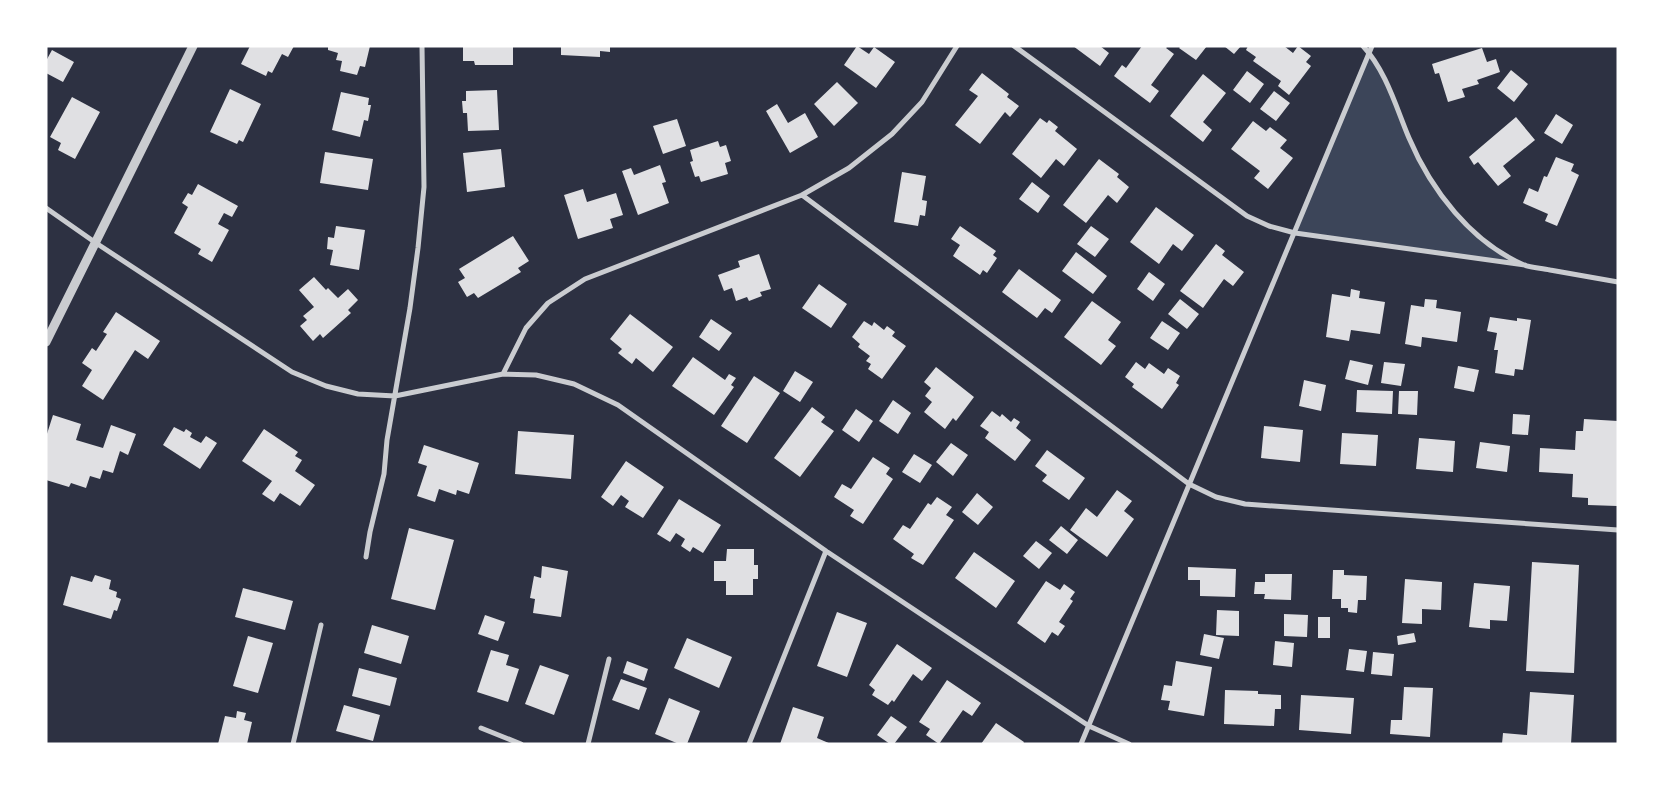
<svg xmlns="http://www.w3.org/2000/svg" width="1664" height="790" viewBox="0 0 1664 790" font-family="Overpass,sans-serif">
<rect width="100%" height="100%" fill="#2d3142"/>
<!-- green -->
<path fill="#3c4559" d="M1369,53L1388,86L1418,159L1463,221L1491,246L1525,265L1295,233Z"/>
<!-- building -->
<path fill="#e0e0e3" d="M250,46H294L288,57L282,54L272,73L268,71L266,76L241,64Z
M328,46H370L365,67L360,66L357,75L340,71L342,61L336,60L338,53L328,50Z
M463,46H513V65H475L474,61H463Z
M561,46H610V52L600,51V57L561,55Z
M857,46L869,54L874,47L895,62L876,88L844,65Z
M1073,46H1100L1109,53L1100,66Z
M1142,46H1168L1166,48L1174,54L1151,85L1159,91L1150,103L1114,76L1122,65L1126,68Z
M1181,46H1207L1196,60L1179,48Z
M1224,46H1241L1234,54Z
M1248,46H1284L1293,53L1298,46L1311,56L1306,62L1311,66L1289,95L1278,86L1281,81L1253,61L1256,57L1246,50Z
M1482,48L1487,62L1496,59L1500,72L1477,80L1479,84L1462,89L1465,97L1448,102L1439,73L1435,74L1432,64Z
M52,50L74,62L63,82L46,73V61Z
M1511,70L1528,84L1514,102L1497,88Z
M1247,71L1264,84L1250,103L1233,90Z
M982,73L1009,94L1007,97L1019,106L1010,117L1005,112L980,144L955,125L978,96L969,90Z
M1203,74L1226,93L1203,122L1212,130L1203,142L1170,116Z
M837,82L858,103L834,126L814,104Z
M230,89L261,104L243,142L239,140L237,144L210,132Z
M497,90L499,130L468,131L467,113H463L462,101H466V91Z
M1274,91L1290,103L1276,121L1260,109Z
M341,92L369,98L368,105H371L368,121L364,120L360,137L332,130Z
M72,97L100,112L75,159L58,150L61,143L50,137Z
M777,104L788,123L805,113L818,137L790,153L766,111Z
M1556,114L1573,125L1562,144L1544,133Z
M1516,117L1535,140L1503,166L1511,176L1498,186L1478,162L1474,165L1469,157Z
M1040,118L1047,123L1049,120L1058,127L1055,131L1077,149L1064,166L1056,159L1041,178L1012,154Z
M677,119L686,146L663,154L653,126Z
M1253,121L1266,131L1270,127L1287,140L1280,148L1293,158L1268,189L1254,178L1260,171L1231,149Z
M718,141L720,147L726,145L731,161L725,163L728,174L701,182L699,176L695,177L690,162L693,161L690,150Z
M501,149L505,187L467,192L463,153Z
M325,152L373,159L368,190L320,183Z
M1556,157L1574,164L1571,171L1579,175L1557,226L1545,221L1548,214L1523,203L1529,188L1538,192L1544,176L1547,177Z
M1099,159L1119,174L1117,177L1129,187L1117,203L1108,195L1086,223L1063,205Z
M660,165L666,182L662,183L669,203L638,215L622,171L631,168L634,175Z
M902,172L926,176L922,200L927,201L925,216L920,215L918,226L894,222Z
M1032,182L1050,196L1038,213L1019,199Z
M198,184L238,206L232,217L224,213L218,224L229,230L212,262L198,254L201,249L174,233L188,207L182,203L188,193L192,195Z
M583,189L587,202L616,193L623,215L610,219L613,228L578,239L564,195Z
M1156,207L1194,235L1182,251L1173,244L1159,264L1130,242Z
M336,226L365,230L359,270L330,265L333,250L327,249L328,237L334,238Z
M960,226L996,251L993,255L997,258L987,273L983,270L980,275L953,256L960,245L951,239Z
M1091,226L1109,239L1095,257L1077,244Z
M513,236L529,261L518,268L521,272L478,298L474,293L467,297L458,282L465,278L459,269Z
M1216,244L1225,251L1222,255L1244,272L1233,286L1224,279L1203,308L1180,291Z
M1076,252L1107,276L1093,294L1062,271Z
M759,254L771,289L760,292L762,296L749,301L747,297L736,301L732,288L724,291L718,275L740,267L738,261Z
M1019,269L1061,300L1052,313L1045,308L1037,318L1002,292Z
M1149,272L1165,284L1153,301L1137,289Z
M314,277L326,290L328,288L338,298L348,289L358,300L348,310L351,313L323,338L320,334L313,341L300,326L307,320L303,316L314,307L299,290Z
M819,284L847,304L831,328L802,308Z
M1351,289L1360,291L1359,298L1385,302L1380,334L1351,330L1349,341L1326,337L1332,294L1350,297Z
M1180,299L1199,314L1187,329L1168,314Z
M1425,299L1437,300L1436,308L1461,312L1457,342L1422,337L1421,347L1405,344L1411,305L1424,307Z
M1092,301L1121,322L1108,340L1116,346L1101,365L1064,337Z
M116,312L160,341L148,359L135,350L103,400L82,386L92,370L82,363L92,348L96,351L107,334L103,332Z
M630,314L673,347L653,372L636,358L632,364L618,353L622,349L610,339Z
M1490,317L1517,321V318L1531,320L1523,370L1515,369L1514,376L1495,373L1498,350H1494L1497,333L1487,331Z
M711,319L732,333L719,351L699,337Z
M864,321L872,326L874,322L884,330L887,326L895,332L892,336L906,346L882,379L868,369L871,364L866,361L870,356L858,347L860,344L852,337Z
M1162,321L1180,333L1168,350L1150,338Z
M693,357L725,380L729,374L736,378L731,385L734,387L714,415L672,386Z
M1350,360L1373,365L1368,385L1345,379Z
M1136,362L1145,369L1149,363L1164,374L1168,368L1180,376L1176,383L1179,385L1162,409L1132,387L1134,384L1125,377Z
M1384,362L1405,364L1401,386L1381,383Z
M1458,366L1479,370L1474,392L1454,388Z
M936,367L974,397L956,421L953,418L945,429L924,412L932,402L925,396L931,388L924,382Z
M795,371L813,382L800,402L783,391Z
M754,376L780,393L747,443L721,426Z
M1304,380L1326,385L1321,411L1299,406Z
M1357,390L1393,391L1392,414L1356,412Z
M1399,391H1418L1417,415L1398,414Z
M893,400L911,413L898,434L879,421Z
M812,407L825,417L821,422L834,431L800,477L774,458Z
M856,409L873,421L859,442L842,430Z
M992,411L1000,417L1002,414L1011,422L1014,418L1020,422L1016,428L1031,440L1015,461L985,438L989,432L980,426Z
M1513,414L1530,415L1528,435L1512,434Z
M53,415L81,424L76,440L103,448L111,425L136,434L128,455L120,451L113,473L103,470L100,479L90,476L86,488L71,483L69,487L46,480V437Z
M1584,419L1618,421L1617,506L1588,505V498L1572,497L1573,474L1539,472L1540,448L1575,450L1576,431H1583Z
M1264,426L1303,430L1300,462L1261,458Z
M174,427L184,432L186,429L192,433L190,437L201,443L206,436L217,443L200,469L163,445Z
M264,429L298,452L295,456L302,460L295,471L315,485L300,506L280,493L274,502L262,494L272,481L242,461Z
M518,431L574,435L571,479L515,474Z
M1342,433L1378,435L1376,466L1340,464Z
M1419,438L1455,441L1453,472L1416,469Z
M1480,442L1510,446L1507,472L1476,468Z
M951,443L968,455L953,476L936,462Z
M424,445L479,463L469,494L457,490L456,495L439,489L435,502L417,496L427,466L418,463Z
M1047,450L1085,478L1069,500L1042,481L1047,475L1035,466Z
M914,454L932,465L920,483L902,472Z
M873,457L890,468L886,474L893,479L863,524L850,516L854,510L834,497L842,484L851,489Z
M626,461L664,487L643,518L625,507L629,501L621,495L613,506L601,497Z
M1117,490L1132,501L1124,511L1134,519L1107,557L1070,530L1086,508L1097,517Z
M977,493L993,507L978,525L962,512Z
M937,497L952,507L946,515L954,520L923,565L911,558L914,554L893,539L903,525L910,529L928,503L931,505Z
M679,499L721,525L703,553L693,547L690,552L681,546L685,539L676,533L670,542L657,534Z
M1061,526L1078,540L1067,554L1049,540Z
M409,528L454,540L435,610L391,599Z
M1036,541L1052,553L1039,569L1023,556Z
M727,549H754V565H758V579H753V595H726V581H714V561H726Z
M974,552L1015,581L996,608L955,578Z
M1532,562L1579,565L1574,673L1526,671Z
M542,566L568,571L561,617L533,613L535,599L530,598L534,576L541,578Z
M1188,567L1236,569L1235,597L1200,596V580H1188Z
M1333,570H1344V575L1367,576L1366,600H1358L1357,613L1348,612V608H1341V599H1332Z
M1265,574H1292L1291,600L1264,599L1265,594H1254L1255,582H1265Z
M95,575L111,580L109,589L117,592L116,597L121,599L117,611L114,610L111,619L63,605L71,576L92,582Z
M1405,579L1442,582L1441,610L1422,609V624L1402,623Z
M1046,581L1060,590L1064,584L1075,592L1070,599L1073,601L1059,622L1065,626L1058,636L1052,632L1045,643L1017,623Z
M1474,583L1510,586L1507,621L1490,620V629L1469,627Z
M243,588L293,601L285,630L235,617Z
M1217,610L1239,611V636L1216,635Z
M837,612L867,623L847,677L817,666Z
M1284,614L1308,615L1307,637L1284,636Z
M485,615L505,622L498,641L478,634Z
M1318,617H1330V638H1318Z
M372,625L409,636L401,664L364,653Z
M1414,633L1416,642L1398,645L1397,636Z
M1204,634L1224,638L1219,659L1200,655Z
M248,636L273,643L258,693L233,686Z
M687,638L732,657L719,688L674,668Z
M1275,641L1294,643L1292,667L1273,665Z
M897,644L932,668L922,681L913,674L894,702L892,700L888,705L872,695L875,690L869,685Z
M1349,649L1367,651L1364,672L1346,670Z
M491,650L509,655L506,665L519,669L508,702L477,692Z
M1373,652L1394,654L1392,676L1371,674Z
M627,661L648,669L644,681L623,673Z
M1176,661L1212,667L1204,716L1168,710L1170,701L1161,700L1164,685L1172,686Z
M540,665L569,675L554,715L525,704Z
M359,668L397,678L390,706L352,696Z
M621,679L647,688L639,710L612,700Z
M947,680L981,703L972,716L963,710L939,744L926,735L930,729L919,722Z
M1404,687L1433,688L1430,737L1390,734L1391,720H1402Z
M1225,690L1258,691V694L1281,695V709H1275L1274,726L1224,724Z
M1530,692L1574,695L1571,744H1502L1503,733L1527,735Z
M1301,695L1354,698L1351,734L1299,730Z
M669,698L700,711L687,744H679L655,734Z
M344,705L380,715L373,741L336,731Z
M793,707L824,717L817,738L831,744H780Z
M237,711L246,713L244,720L252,722L247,744H218L225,716L236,718Z
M891,716L907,727L894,744H890L877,735Z
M996,723L1024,742L1023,744H981Z"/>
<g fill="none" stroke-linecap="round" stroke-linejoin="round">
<!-- minor -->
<path stroke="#caccd0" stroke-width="5" d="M1014,46L1247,216L1269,226L1295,233L1525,265
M1363,46C1386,71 1396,107 1409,138C1431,190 1471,242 1524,265C1532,268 1542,268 1550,270C1573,274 1595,278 1618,282
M802,195L1189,484L1216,497L1245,504L1618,530
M46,208L96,243L292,372L326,386L358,394L395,396L503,374L536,375L574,384L618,405L826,551L1089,726L1129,744
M503,374L526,328L548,303L585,279L802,195L849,168L892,134L922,102L957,46
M366,557L370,532L384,474L387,440L410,308L418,248L424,187L422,46
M481,728L521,744
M293,744L321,625
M588,744L609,659
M749,744L826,551
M1081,744L1372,46"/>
<!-- tertiary -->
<path stroke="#caccd0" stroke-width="9" d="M46,342L193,46"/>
</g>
<!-- border -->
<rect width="1664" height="790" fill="none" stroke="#ffffff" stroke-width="95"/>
</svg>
